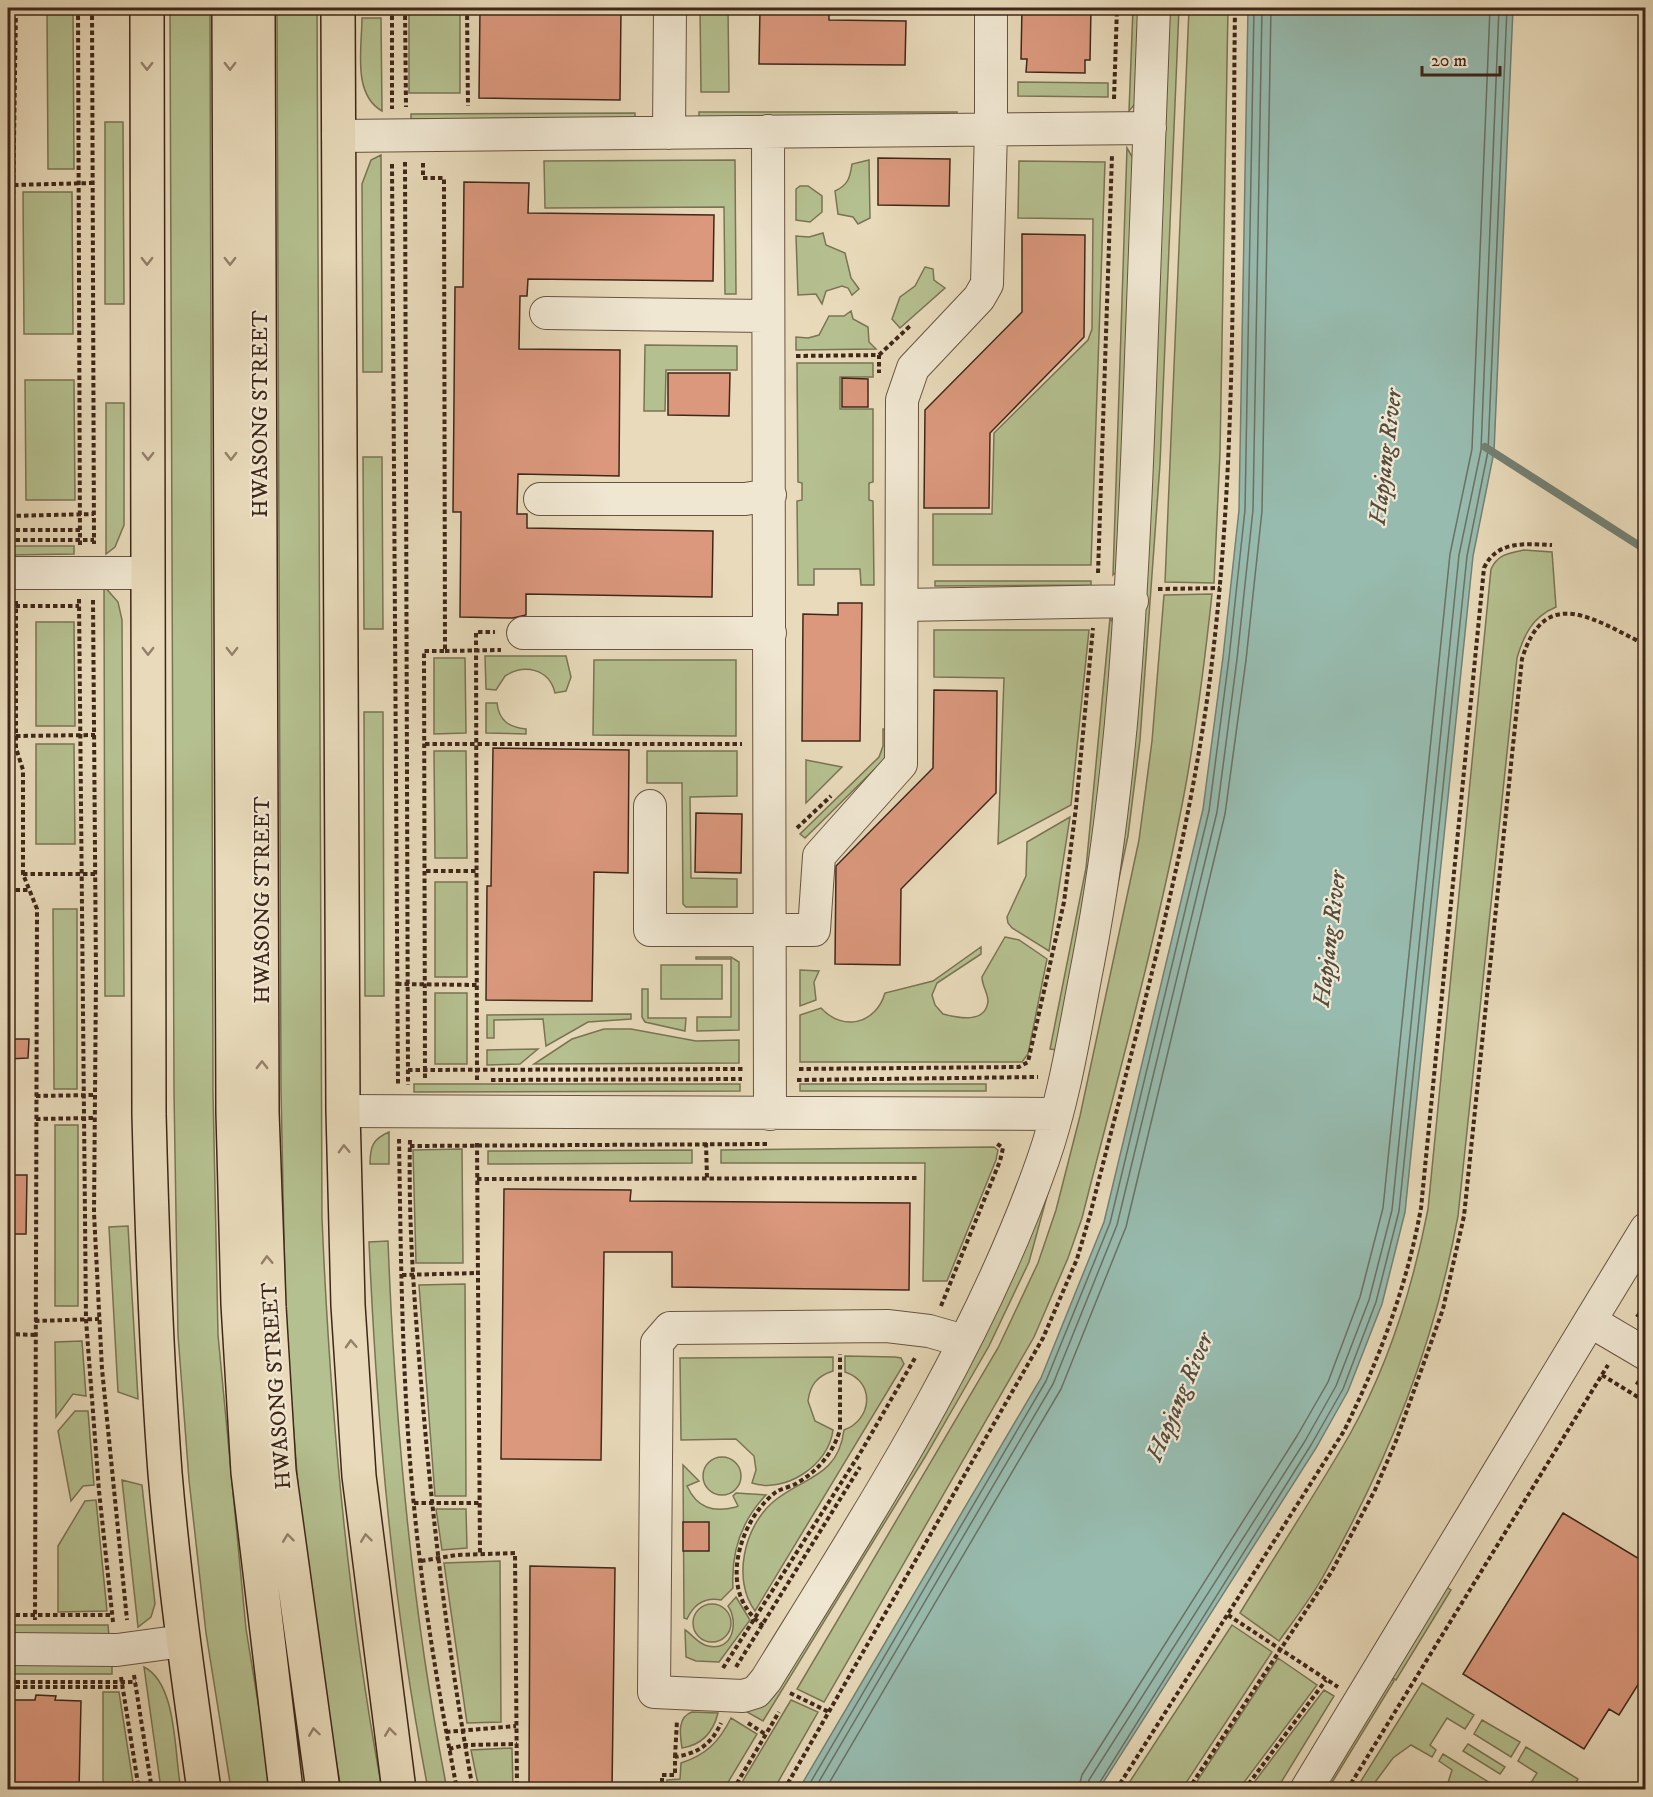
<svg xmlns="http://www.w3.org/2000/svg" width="1653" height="1797" viewBox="0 0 1653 1797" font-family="'IM FELL DW Pica',serif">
<rect width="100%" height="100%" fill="#e8daba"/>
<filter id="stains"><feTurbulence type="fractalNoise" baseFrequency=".00333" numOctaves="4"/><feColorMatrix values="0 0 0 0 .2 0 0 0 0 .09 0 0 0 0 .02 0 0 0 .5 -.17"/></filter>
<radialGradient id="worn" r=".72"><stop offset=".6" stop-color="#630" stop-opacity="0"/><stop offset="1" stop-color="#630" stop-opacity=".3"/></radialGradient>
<!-- green -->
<path fill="#b5c090" stroke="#7a7454" stroke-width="1.5" d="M47,8H73L74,169H48Z
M170,8H210L213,1092L218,1335L246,1629L272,1789H231L206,1633L189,1480L178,1335L174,1092Z
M277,8H317L322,1218C330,1410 347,1601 382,1789H341L315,1636L298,1486L286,1335L281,1090Z
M409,8H460V93H409Z
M700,8H728L729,92H701Z
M1133,8H1141L1135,104L1129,111Z
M1167,8H1179L1160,464L1140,740L1128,836L1069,1116L1029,1262L989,1346L925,1457L763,1721L733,1704L919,1453L1077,1058Z
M1189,8H1228L1220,453L1214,583L1165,582Z
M362,18H381L382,111C352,94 362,47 362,18Z
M1018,82L1108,83V97L1018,96Z
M699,112H957V116L699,117Z
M635,113V118L411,119V114Z
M105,122H123L124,304H105Z
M1127,148L1134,160L1118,570L1113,575Z
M381,155L382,372H363L362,184L371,160Z
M735,160L736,294H725L724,207L545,208L544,161Z
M869,160L870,218L858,224L853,217L838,214L835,191C848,185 850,178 852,164Z
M1019,161L1105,162L1091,565H933V514H992L994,433L1088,340L1092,329L1093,219L1018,218Z
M800,186H808L822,196V212L810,222L796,220V189Z
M23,192H72L73,334H24Z
M823,233L826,245L845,253L851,278L859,289L852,295L848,288L842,286L826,291L822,304L816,294L798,295L796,236L809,237Z
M925,267L933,269L934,280L945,288L900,328L892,319L900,297L915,286Z
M851,311L853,319L868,327L869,342L876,349L796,350V337L808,338L819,335L829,316H844Z
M645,345L737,346V370H666L665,411H644Z
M797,363H873V377H840V409H873V482L869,483V500L873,501L874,585H861L860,569H814V585H798L797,501L802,500V483L798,482Z
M25,380H74L75,500H26Z
M124,403V525L115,547L106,554V403Z
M363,457H382L383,629H364Z
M8,546H74V554L8,555Z
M1524,550L1552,552L1556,607C1532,617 1524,635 1517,658L1458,1216C1435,1341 1388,1462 1325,1573C1312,1597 1295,1619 1279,1641L1240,1613C1276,1554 1315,1495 1350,1434C1388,1366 1413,1286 1428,1209L1491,569C1498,554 1509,553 1524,550Z
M935,581H1091V585L935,586Z
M104,586L118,602L122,620L124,996H105Z
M1212,594C1204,668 1195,742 1180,815C1153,951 1116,1084 1082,1218L1068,1258L1034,1337L824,1702L797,1689L998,1348L1038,1263L1056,1210L1080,1116L1139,840L1152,741L1164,595Z
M1110,618L1116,627L1099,818L1057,1050L1050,1049L1086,868Z
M36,622H74L75,726H36Z
M934,630H1089L1071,805L998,844L1004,678L934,677Z
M485,656H566L571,677L566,691L555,693C549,668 524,664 505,676L496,690L486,689Z
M434,658H465L466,733L434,734Z
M594,660H736V736L593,735Z
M486,703H497C499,721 509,727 526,729V734L486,733Z
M364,712H383L384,996H365Z
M883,729H889L888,754L885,759L805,838L800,834L879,757L883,746Z
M36,744H74L75,844H36Z
M434,751H466L467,858H435Z
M647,751H737V796L690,797L691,878L737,879V907H686L683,904L682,783H647Z
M806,760L842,767L806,803Z
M1070,817L1049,951L1012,928L1008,923L1007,917L1026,876L1027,842Z
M435,882H467V977H435Z
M53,909H77V1089H54Z
M1005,937L1019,940L1047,959L1028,1054L1022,1062H800V1015L821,1008C843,1032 876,1024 885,993L933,981L981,947V954L937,983L932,995L935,1005L943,1014C958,1018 986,1024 988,1001C988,993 982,986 982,977Z
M696,957H731L739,962V1030L697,1031V1017H731V959H696Z
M661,965H722V999H661Z
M800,970L819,971L814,982L816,1000L800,1006Z
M642,989H648V1018H686L685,1031L645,1022L642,1017Z
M435,993H467V1064H435Z
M631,1014V1019L588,1022L546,1046L543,1019L494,1020V1038H487V1015Z
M604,1029H631L696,1041L739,1040V1063L534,1064L572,1039Z
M538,1049L520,1064L487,1065V1050Z
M414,1084H740V1091L414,1092Z
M800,1084H986V1091H800Z
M55,1125H78V1306H55Z
M389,1132V1164H370C370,1146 373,1139 389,1132Z
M994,1147L998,1150L996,1160L947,1281H923L925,1163H721V1150Z
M462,1149L463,1263H416L413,1150Z
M692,1150V1163L488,1164V1151Z
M128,1226L138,1399L118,1392L109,1227Z
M388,1241C395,1425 411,1608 447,1789H428C393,1608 377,1426 369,1242Z
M465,1284L466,1496H435L419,1285Z
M82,1341L86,1396L73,1394L56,1417L55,1342Z
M845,1356L895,1357L901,1358L904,1364L755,1611C732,1580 744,1527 773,1502C802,1477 838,1478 844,1430C872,1420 876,1382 845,1372Z
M833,1357V1371C817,1376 810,1385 808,1401L815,1421L833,1430C829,1465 785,1494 752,1483L756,1470L754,1456L736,1439L681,1440L680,1358Z
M75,1411H88L94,1485L83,1486L71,1501L58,1431Z
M703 1476a19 19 0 1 1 38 0a19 19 0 1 1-38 0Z
M683,1465L699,1481L687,1486C697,1508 713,1513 736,1507L738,1506L733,1496L736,1493L766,1495C741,1521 731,1553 733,1588L721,1600C705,1597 694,1604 687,1619L684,1618Z
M122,1480L142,1485L155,1604L151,1617L138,1627Z
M96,1500L107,1611L58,1612V1546L85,1501Z
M436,1509H466L467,1548L442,1550Z
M500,1561L501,1722L467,1723L444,1563Z
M1445,1586L1451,1590L1396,1680L1389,1676Z
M736,1597L750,1620L719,1662L696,1661L686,1657L685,1630C693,1635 698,1644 708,1646C733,1652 739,1622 728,1606Z
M693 1623a19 19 0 1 1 38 0a19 19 0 1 1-38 0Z
M8,1625H108L109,1636H8Z
M1232,1625L1272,1652L1182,1789H1125Z
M1278,1658L1317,1685L1239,1789H1192Z
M8,1664L112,1665V1674H8Z
M144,1667C178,1684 174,1756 181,1789H161Z
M1388,1677L1394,1681L1328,1789L1319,1790Z
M1422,1683L1474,1715L1465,1729L1447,1718L1430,1745L1436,1750L1432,1757L1411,1745L1393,1758L1370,1789H1356Z
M1324,1690L1334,1696L1277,1789H1249Z
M103,1692H119L134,1789H103Z
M791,1700L818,1712L774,1789H738Z
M692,1712L718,1713C713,1733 702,1745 682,1748C680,1735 677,1717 692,1712Z
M731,1718L757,1734L724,1789H667V1780L680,1779L681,1763C706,1755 719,1742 731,1718Z
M1482,1720L1520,1742L1511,1757L1474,1734Z
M1468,1744L1505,1767L1500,1774L1463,1751Z
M1526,1747L1578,1779L1572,1789H1527L1537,1773L1518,1761Z
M512,1748L513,1789H479L471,1750Z
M1443,1754L1500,1789H1446L1452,1770L1439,1761Z"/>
<!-- water -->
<path fill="#97bbaf" stroke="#748073" stroke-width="1.5" d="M1248,8H1513L1494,452L1473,556L1405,1212L1382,1304L1348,1391L1316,1448L1099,1789H799L1041,1378L1104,1222L1203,809L1223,657L1239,510Z"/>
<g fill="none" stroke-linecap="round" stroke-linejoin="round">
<!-- shore -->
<path stroke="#6b7164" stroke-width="1.5" d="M806,1790L1046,1381L1110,1223L1209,811L1229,658L1245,510L1254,8
M814,1790L1053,1384L1117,1225L1217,812L1237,659L1253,510L1262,8
M825,1790L1061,1389L1126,1227L1225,814L1246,660L1262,511L1271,8
M1078,1790L1082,1775L1297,1436L1328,1382L1360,1297L1383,1208L1450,554L1472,449L1490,8
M1087,1790L1089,1780L1305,1441L1336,1386L1369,1300L1392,1210L1459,555L1481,450L1499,8
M1095,1790L1311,1445L1343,1389L1376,1302L1399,1211L1467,556L1488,451L1507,8"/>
<!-- stream -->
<path stroke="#748073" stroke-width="8" d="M1485,447L1646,550"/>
</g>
<!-- building -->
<path fill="#db987d" stroke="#3f2719" stroke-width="1.5" d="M480,8H621L620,100L479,98Z
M760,8H829V20L906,21L905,65L759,64Z
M1022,8H1091L1090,60H1085V73L1026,72L1027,59H1021Z
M878,158L950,159L949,206L878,205Z
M464,182L529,183L528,213L714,215L713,281L528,279L527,296H520L519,349L620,350L619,476L518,474L517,514H527V528L713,531L712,597L526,594V615L513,618L460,617L461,512H453L455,287H463Z
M1022,234L1085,235L1084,337L990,433L989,508H924L925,410L1022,312Z
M668,373H730L729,416L668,415Z
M842,378L868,379V407H842Z
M838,603H862L860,741H802L803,614L838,615Z
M934,690L997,691L996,793L901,889L900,965L835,964L836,866L933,768Z
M493,748L629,750L628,873L594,872L592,1001L486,1000L487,886H491Z
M696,813L742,814L741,873L695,872Z
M8,1039H29L28,1058L8,1059Z
M8,1175H27L26,1234H8Z
M504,1189L631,1190L630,1201L910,1203L909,1290L672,1287V1252H604L601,1460L501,1459Z
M1563,1513L1646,1563V1672L1619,1715L1609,1709L1584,1749L1463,1674Z
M683,1522H709V1551H683Z
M530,1566L615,1568L612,1790H529Z
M36,1695L56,1696L55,1700L81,1701L79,1790H8V1700H35Z"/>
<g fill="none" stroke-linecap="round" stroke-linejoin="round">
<!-- minor casing -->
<g stroke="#695441" stroke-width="34">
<path id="minor" d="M768,131L770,1114
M669,133L670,8
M338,136L1150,128
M546,313L768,316
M540,499H745L770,495
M8,573H148
M902,605L1132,601
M523,633H770
M650,806V930H814L819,856L901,764L902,400L913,368L979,298L987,284L991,129V8
M343,1111L1057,1114
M1590,1321L1646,1229
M964,1341L929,1331L887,1326L670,1328L657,1343L654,1692L743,1696L756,1692L766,1680C869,1513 978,1346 1043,1160C1065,1097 1075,1029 1088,963C1123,781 1132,597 1139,412C1144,277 1149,142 1154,8
M8,1649L117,1650L183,1641
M1306,1790L1590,1321L1646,1354"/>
</g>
<!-- major casing -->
<g stroke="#3f2719" stroke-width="36">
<path id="major" d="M147,8L149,1114C152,1234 156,1353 165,1473C174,1579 189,1684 204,1790
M338,8L343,1111L348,1305L359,1476L399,1790"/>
</g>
<!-- highway casing -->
<g stroke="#3f2719" stroke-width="36">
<path id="highway" d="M229,8L233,1112L238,1304L248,1472L286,1790
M258,8L262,1112L269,1307L279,1471L323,1790"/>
</g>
<!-- path -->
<path stroke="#3f2719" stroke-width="4" stroke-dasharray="4.5 3" stroke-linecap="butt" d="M78,8L80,547
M92,8L94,544
M392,8V109
M405,8L406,107
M467,8L468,106
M1114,99L1117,8
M405,162L408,1085
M423,163V178H444L445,651H424L425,1081
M392,164L398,1084
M14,185L92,183
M879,355L911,325
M796,356L879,355V373
M9,516L94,514
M8,530H80
M8,540L16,8
M8,540H94
M1098,573L1112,155
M1158,589L1220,588
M79,599L86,1320L99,1491L113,1622
M93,600L96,977L94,1213L102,1369L127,1620
M16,601V748L23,770V874L37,909L35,1620
M8,606H79
M445,651L501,650
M16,736L95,735
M425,744H742
M797,828L831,796
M426,871H477
M23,874H96
M8,890H30
M397,984L478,985
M799,1069L1019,1067L1028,1062L1064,902L1076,807L1093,628
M408,1070L743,1069
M477,1080L476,632H495
M491,1080L742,1079
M797,1080L1038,1077
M36,1096L94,1095
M36,1119L94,1118
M399,1139C401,1265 402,1391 415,1516C424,1608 440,1699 457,1790
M410,1140C408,1225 415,1310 422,1394C433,1527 449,1658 473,1790
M477,1143L480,1554
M706,1143L707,1178
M410,1146L767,1144
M477,1179L917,1178
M402,1275L478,1273
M941,1306L1000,1161L1003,1148L996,1143
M1637,1317L1646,1303
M35,1321L99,1319
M8,1334L35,1335
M1602,1375L1646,1402
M1636,1382L1646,1388
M414,1503H480
M421,1561L456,1555L515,1553L517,1790
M8,1615H112
M1228,1615L1338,1687
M763,1626C758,1621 751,1616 747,1609C723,1574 744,1516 776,1492C782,1488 791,1487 797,1483C818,1471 833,1453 840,1430V1354
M736,1667L860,1467
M723,1668L862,1450L915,1358
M134,1675L152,1790
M121,1677L139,1790
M8,1682H136
M8,1687H122
M790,1693L829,1712
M748,1723L765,1734
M446,1732L516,1726
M449,1749L465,1745L517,1744
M675,1757L677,1720
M662,1790V1775H675V1757C698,1753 711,1745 721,1723
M733,1790L779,1712
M784,1790L1043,1338L1077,1259L1090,1215C1135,1035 1188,855 1211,670C1238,451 1232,228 1235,8
M1116,1790L1344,1431C1379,1360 1407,1286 1421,1208L1484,568C1497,540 1525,544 1552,545
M1188,1790L1332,1571L1375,1490L1396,1441L1443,1309L1464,1216L1522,659C1545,583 1595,620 1646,645
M1244,1790L1326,1680
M1347,1790L1608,1365"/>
<!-- minor -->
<use href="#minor" stroke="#f0e7d2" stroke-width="32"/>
<!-- major -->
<use href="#major" stroke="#e8daba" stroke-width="33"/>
<!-- highway -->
<use href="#highway" stroke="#e8daba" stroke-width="33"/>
</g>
<!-- one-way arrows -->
<defs><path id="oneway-chevron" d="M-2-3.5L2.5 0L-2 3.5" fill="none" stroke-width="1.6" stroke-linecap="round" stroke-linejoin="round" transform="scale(1.5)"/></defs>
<g stroke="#94806a">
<use href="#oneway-chevron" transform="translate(147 66) rotate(90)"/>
<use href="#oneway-chevron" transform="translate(230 66) rotate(90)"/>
<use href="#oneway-chevron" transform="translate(147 261) rotate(90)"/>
<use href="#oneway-chevron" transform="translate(230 261) rotate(90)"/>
<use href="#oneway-chevron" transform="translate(148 456) rotate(90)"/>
<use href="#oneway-chevron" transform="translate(231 456) rotate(90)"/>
<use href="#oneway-chevron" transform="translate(148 651) rotate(90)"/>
<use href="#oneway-chevron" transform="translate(232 651) rotate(90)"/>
<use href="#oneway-chevron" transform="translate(262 1065) rotate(-90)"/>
<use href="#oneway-chevron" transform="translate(344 1149) rotate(-92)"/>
<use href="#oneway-chevron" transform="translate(267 1260) rotate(-92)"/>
<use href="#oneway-chevron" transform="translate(351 1344) rotate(-93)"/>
<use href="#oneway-chevron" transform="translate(288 1538) rotate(-97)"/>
<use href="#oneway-chevron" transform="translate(366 1538) rotate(-97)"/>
<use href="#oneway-chevron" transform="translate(314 1732) rotate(-98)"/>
<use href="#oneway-chevron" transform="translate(390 1732) rotate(-97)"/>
</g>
<g text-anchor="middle" stroke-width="4.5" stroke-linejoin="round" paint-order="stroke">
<!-- street labels -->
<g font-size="22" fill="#3f2719" stroke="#f0e7d2">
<text transform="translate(259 414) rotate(-90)" y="8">HWASONG STREET</text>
<text transform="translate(261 900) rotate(-90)" y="8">HWASONG STREET</text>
<text transform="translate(275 1386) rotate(-94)" y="8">HWASONG STREET</text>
</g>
<!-- water labels -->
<g font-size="24" font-style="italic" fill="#554c3e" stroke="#f0e7d2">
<text transform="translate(1385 457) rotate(-83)" y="8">Hapjang River</text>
<text transform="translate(1329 939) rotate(-83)" y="8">Hapjang River</text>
<text transform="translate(1179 1397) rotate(-67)" y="8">Hapjang River</text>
</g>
</g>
<!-- margin -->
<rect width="1653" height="1797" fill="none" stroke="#e8daba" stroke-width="30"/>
<rect x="9" y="9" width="1635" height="1779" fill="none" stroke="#3f2719" stroke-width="3"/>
<rect x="15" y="15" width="1623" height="1767" fill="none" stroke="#3f2719" stroke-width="1.5"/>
<!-- scale -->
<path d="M1422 66v9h78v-9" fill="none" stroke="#3f2719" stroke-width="3"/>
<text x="1431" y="66" font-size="18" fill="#3f2719" stroke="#f0e7d2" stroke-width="4.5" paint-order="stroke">20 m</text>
<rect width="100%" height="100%" filter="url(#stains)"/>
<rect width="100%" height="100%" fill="url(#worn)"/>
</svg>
